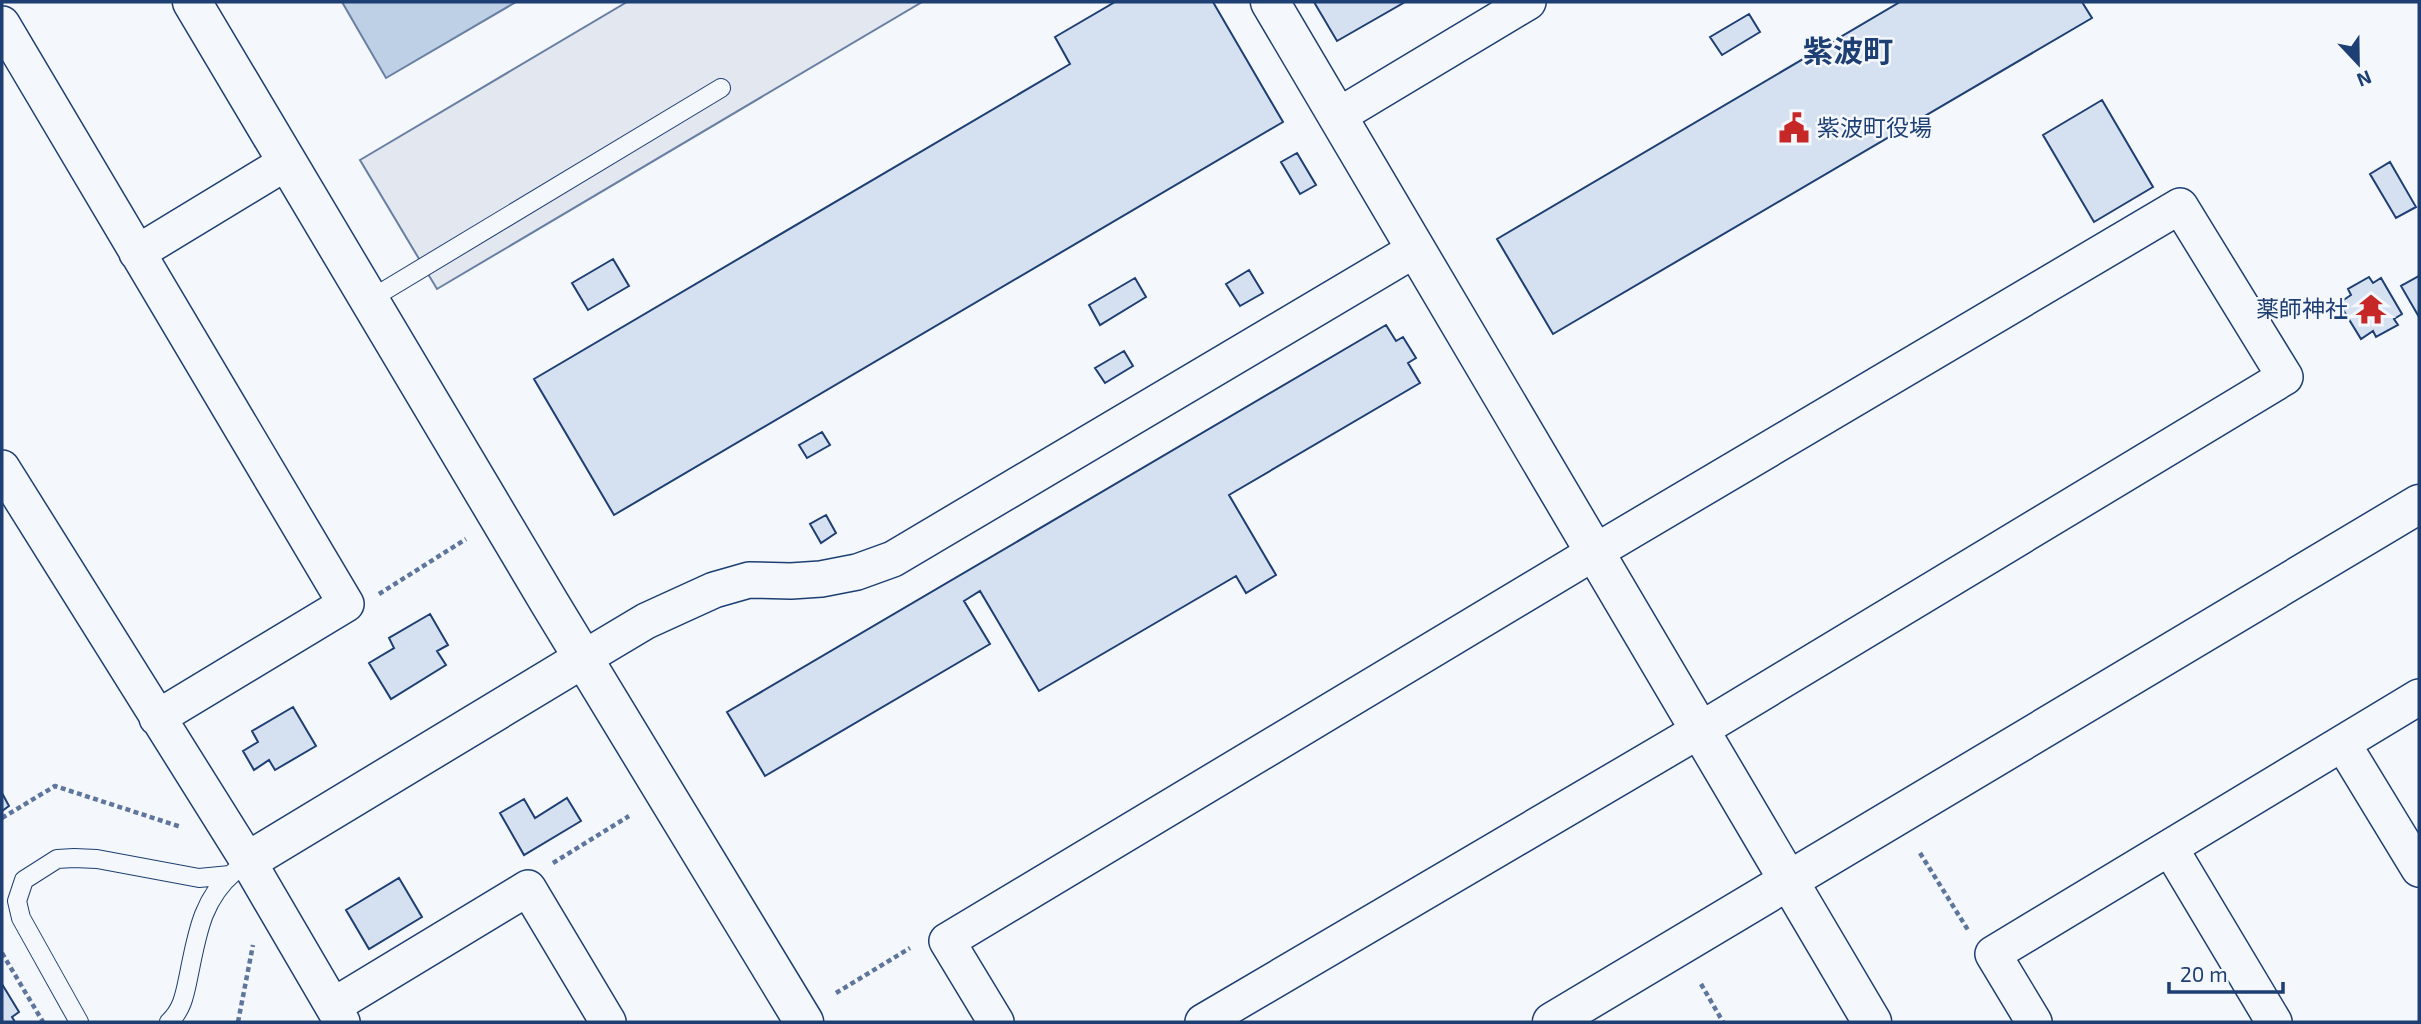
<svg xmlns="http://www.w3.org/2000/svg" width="2421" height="1024" viewBox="0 0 2421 1024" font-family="'Exo 2','Noto Sans JP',sans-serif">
<rect width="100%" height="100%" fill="#f4f7fb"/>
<!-- parking -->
<path fill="#e3e8f0" stroke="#687fa3" stroke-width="2" d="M627,2H922L437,289L360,160Z"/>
<!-- water -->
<path fill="#bed0e5" stroke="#687fa3" stroke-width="2" d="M342,2H516L386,78Z"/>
<!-- building -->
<path fill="#d5e0f0" stroke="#1d3f73" stroke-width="2" d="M1115,2H1213L1283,122L614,515L534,379L1070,64L1055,37Z
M1314,2H1405L1337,41Z
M1900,2H2082L2092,18L1553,334L1497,239Z
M1749,14L1760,32L1722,55L1710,37Z
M2102,100L2153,187L2094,222L2043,135Z
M1297,153L1316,185L1300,194L1281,162Z
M2390,162L2416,207L2396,218L2370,174Z
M613,259L629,286L588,310L572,283Z
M1249,270L1263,293L1240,306L1226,284Z
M2419,276V317L2401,286Z
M2369,277L2373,283L2381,278L2402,314L2394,319L2398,325L2376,337L2373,331L2361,339L2339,303L2351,295L2348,289Z
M1135,278L1146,297L1100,325L1089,305Z
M1386,325L1396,341L1403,337L1416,358L1408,363L1420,383L1229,495L1276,575L1246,593L1236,576L1039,691L980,591L964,601L990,644L765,776L727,712Z
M1124,351L1133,366L1105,383L1095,368Z
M822,432L830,445L807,458L799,445Z
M826,515L836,533L821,543L810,524Z
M430,614L448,645L437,651L446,665L391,699L369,663L394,648L389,638Z
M293,707L316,746L275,770L269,760L254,770L243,751L258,742L252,731Z
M2,793L9,806L2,811Z
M567,798L581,821L524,855L500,813L524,799L535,818Z
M399,878L422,917L369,949L346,910Z
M2,984L19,1012L12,1017L15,1022H2Z"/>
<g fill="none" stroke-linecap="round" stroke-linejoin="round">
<!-- lane casing -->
<g stroke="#1d3f73" stroke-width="20">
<path id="lane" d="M369,300L721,88
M79,1022L21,918L17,901L24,880L57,859L74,858L97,859L199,878L230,875
M169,1022C183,1009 185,993 189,974C197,935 202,899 234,872"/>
</g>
<!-- street casing -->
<g stroke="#1d3f73" stroke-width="38">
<path id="street" d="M2,24L346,604L157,718
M1338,116L1528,2
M137,253L287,162
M2,468L248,861L342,1022
M584,658L646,621L714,590L749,580L791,581L821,579L857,572L893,559L1416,249
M2343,744L2419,869
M2170,848L2274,1022
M333,1006L528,888L608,1022
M996,1022L947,941L1595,552L2180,206L2285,377L1700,730L1203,1022
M2034,1022L1993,954L2419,697"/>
</g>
<!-- secondary casing -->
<g stroke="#1d3f73" stroke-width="41">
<path id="secondary" d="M192,2L549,602L804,1022
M1270,2L1872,1022
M248,861L584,658
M1552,1022L2419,504"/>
</g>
<!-- path -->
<path stroke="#5e769c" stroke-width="4.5" stroke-dasharray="5 3.5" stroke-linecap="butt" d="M379,594L466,539
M2,818L55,786L181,827
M1920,853L1968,930
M553,863L629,816
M2,953L43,1022
M1701,984L1723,1022
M836,993L910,948
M238,1022L253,945"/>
<!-- lane -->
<use href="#lane" stroke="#f4f7fb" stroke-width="18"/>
<!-- street -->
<use href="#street" stroke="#f4f7fb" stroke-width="35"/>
<!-- secondary -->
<use href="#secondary" stroke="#f4f7fb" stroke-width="38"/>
</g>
<!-- icons -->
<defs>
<g id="civic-bare" transform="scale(2.415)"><path d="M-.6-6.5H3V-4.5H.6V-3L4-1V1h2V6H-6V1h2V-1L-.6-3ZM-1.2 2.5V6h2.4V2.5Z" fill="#c62828" stroke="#f4f7fb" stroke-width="2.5" paint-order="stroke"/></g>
<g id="temple-bare" transform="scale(2.415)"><path d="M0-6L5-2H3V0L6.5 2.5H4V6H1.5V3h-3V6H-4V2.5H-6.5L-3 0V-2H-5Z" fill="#c62828" stroke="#f4f7fb" stroke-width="2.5" paint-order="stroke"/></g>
</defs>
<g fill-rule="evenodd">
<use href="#civic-bare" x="1794" y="128"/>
<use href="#temple-bare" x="2371" y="309"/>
</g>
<g text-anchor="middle" stroke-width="5" stroke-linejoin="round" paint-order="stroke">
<!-- poi labels -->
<g font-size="23" fill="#1d3f73" stroke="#f4f7fb" text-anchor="start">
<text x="1817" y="136">紫波町役場</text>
<text x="2348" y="317" text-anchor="end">薬師神社</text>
</g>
<!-- district labels -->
<g font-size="30" font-weight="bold" fill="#1d3f73" stroke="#f4f7fb">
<text x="1848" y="62">紫波町</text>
</g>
</g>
<!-- border -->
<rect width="2421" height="1024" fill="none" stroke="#1d3f73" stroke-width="7"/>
<!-- north arrow -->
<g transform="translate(2358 63) rotate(158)" stroke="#f4f7fb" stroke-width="5" paint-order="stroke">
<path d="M0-5L12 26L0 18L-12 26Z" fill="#1d3f73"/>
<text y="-10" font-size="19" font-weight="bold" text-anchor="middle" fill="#1d3f73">N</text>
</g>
<!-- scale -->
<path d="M2169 982v10h114v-10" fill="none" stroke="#1d3f73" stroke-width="3.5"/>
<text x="2180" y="982" font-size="21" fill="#1d3f73" stroke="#f4f7fb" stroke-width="5" paint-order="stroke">20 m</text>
</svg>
